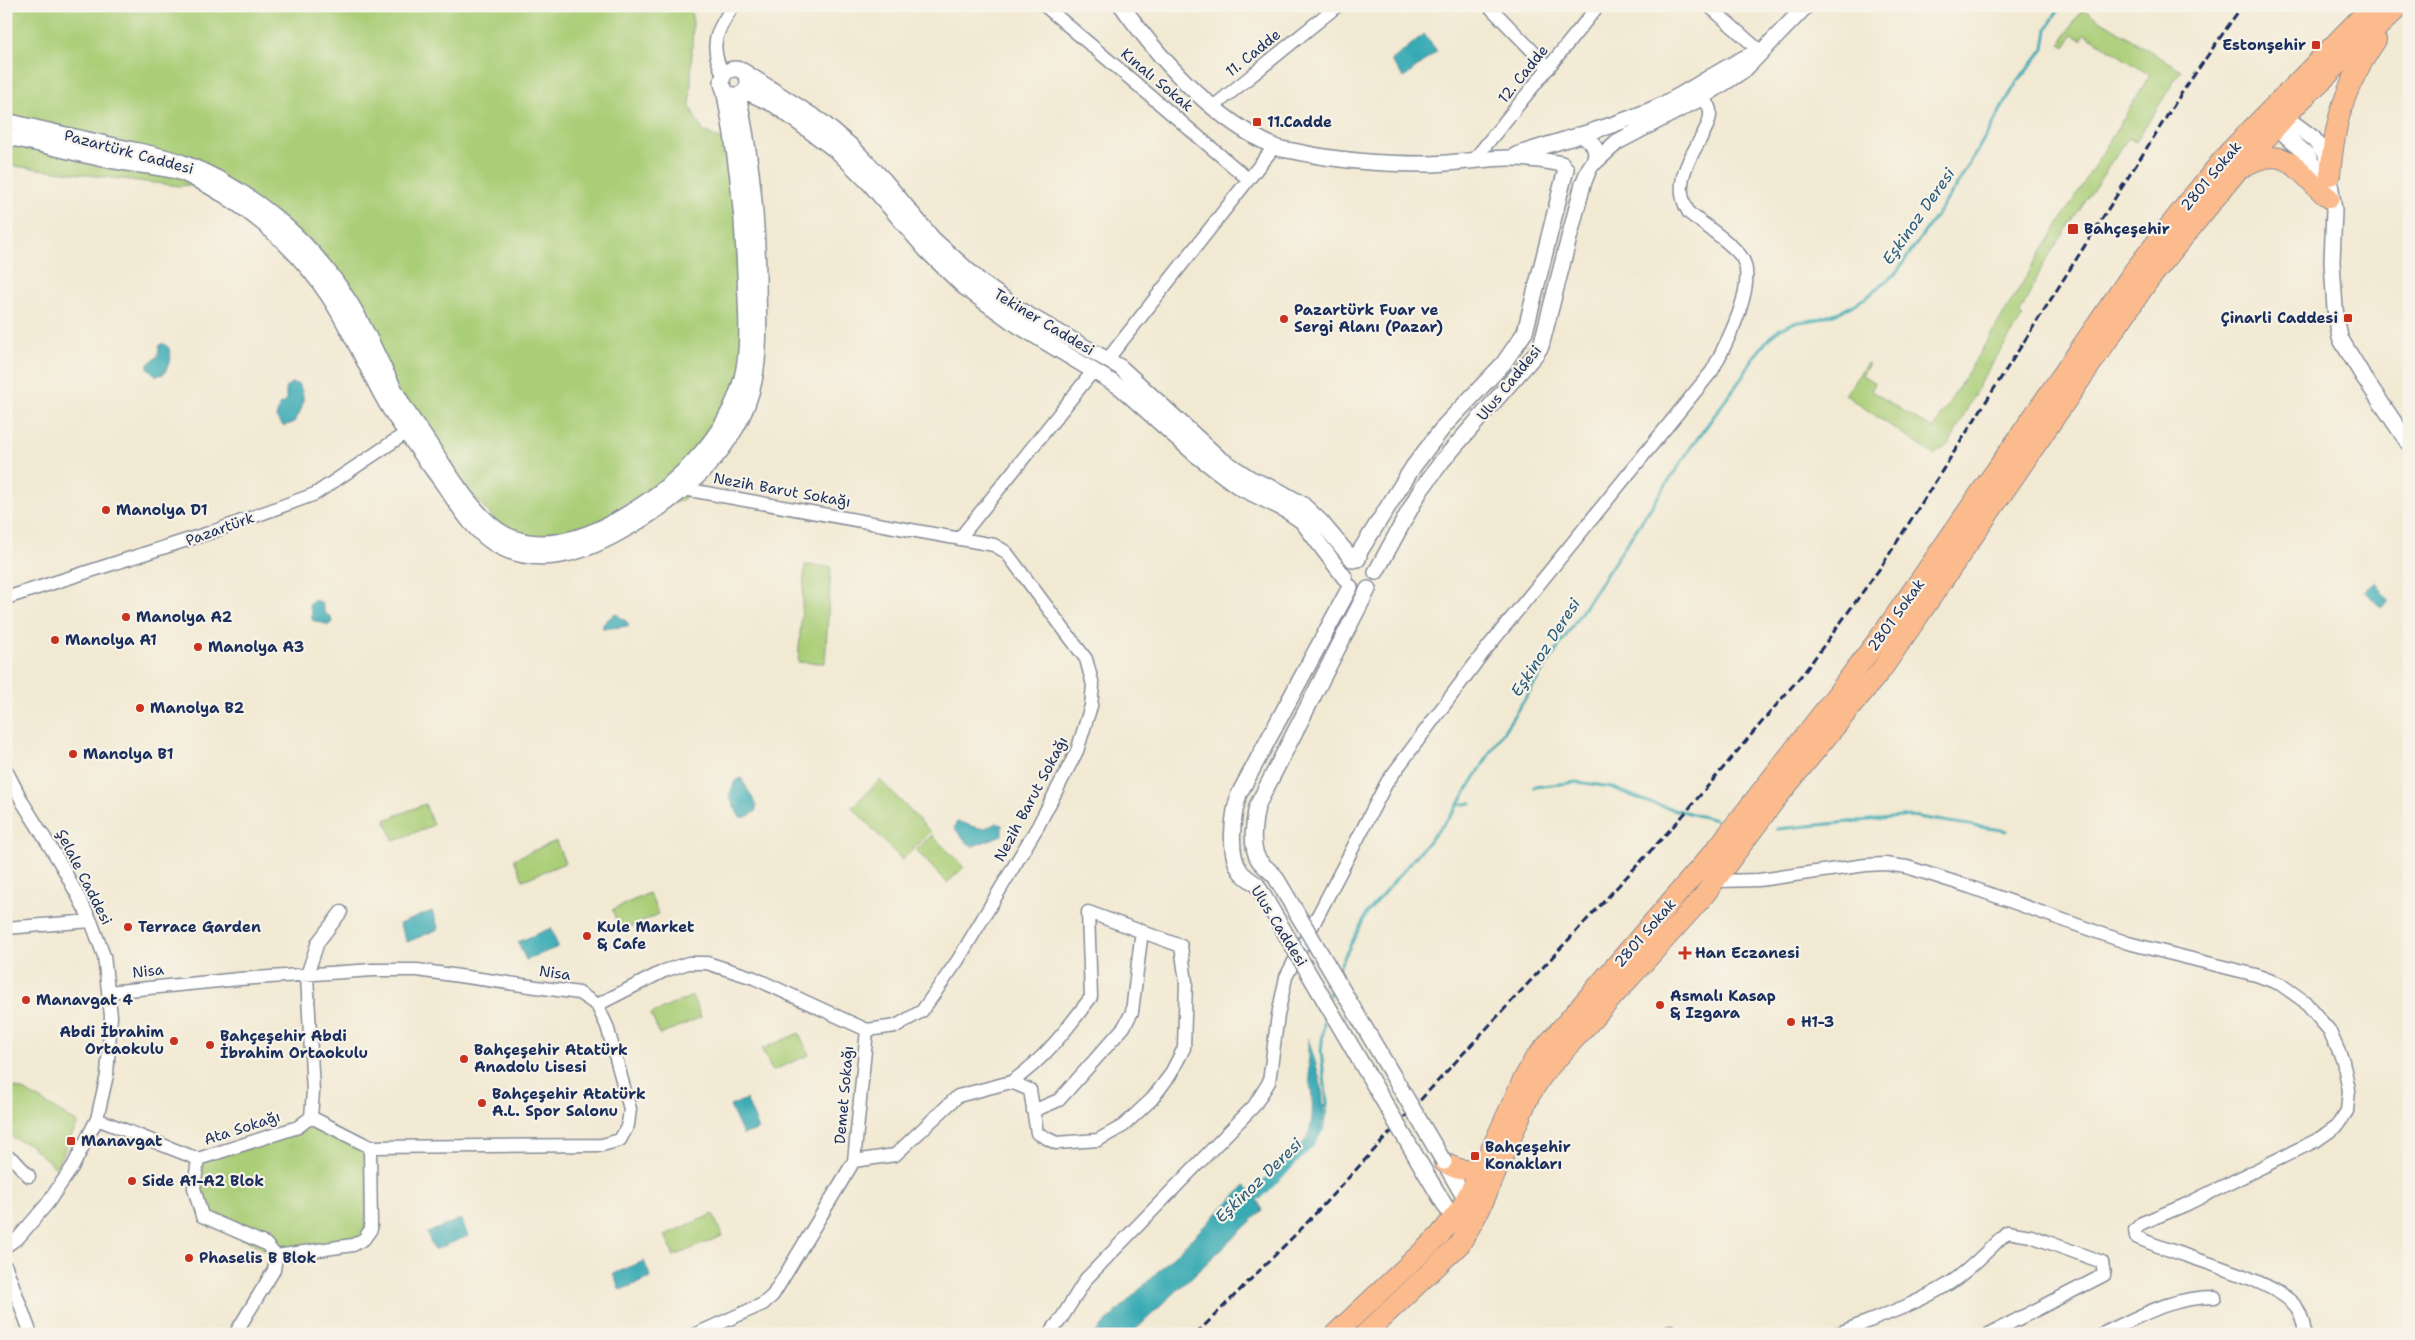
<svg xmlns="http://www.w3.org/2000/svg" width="2415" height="1340" viewBox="0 0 2415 1340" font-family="'Shantell Sans',sans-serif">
<rect width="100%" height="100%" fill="#f7f3e8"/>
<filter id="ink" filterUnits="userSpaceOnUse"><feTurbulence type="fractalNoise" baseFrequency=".02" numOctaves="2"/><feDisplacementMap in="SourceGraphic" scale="10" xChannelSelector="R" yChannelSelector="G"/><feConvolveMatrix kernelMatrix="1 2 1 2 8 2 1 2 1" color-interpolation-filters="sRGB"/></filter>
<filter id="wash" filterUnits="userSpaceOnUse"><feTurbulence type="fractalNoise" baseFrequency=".0096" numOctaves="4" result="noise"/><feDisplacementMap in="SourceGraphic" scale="20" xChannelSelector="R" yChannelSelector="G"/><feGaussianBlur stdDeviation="1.12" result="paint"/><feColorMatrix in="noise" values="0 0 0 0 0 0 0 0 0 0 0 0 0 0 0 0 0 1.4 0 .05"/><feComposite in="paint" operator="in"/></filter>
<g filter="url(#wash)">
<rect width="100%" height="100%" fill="#f2e9d2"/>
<!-- green -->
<path fill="#aace77" stroke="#627e6a" d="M6,6H690L693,22L690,107L703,131L742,149L753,359L684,499L571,544L506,532L463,484L281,231L206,184L179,186L6,165Z
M2082,9L2181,70L2136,142L2128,138L2044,263L2020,314L2023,317L1982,379L1950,443L1934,455L1845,395L1867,363L1869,364L1862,375L1875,383L1871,391L1933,429L2150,75L2085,34L2081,40L2073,35L2065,47L2060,44Z
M805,565L831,567L825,663L798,662Z
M880,780L931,832L902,860L852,807Z
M425,804L433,825L394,841L385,820Z
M932,835L964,867L947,883L916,850Z
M556,841L565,863L523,880L514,859Z
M649,893L659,914L621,931L612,910Z
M692,996L701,1017L660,1035L651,1014Z
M799,1033L809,1055L772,1071L762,1049Z
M6,1084L27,1092L78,1123L56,1168L29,1144L6,1135Z
M311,1117L370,1147L364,1239L276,1256L202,1216L198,1159Z
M713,1214L722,1236L674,1256L665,1235Z"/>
<!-- water -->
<path fill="#39aab4" stroke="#2a6c89" d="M1424,34L1437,51L1404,78L1391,61Z
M163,343L169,348L171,359L164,374L156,376L148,368V364L158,356L159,346Z
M291,383L298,384C308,396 302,412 293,423L283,426L276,418L279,405L286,402V387Z
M2376,582L2389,601L2381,608L2365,591Z
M313,600L321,602L325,613L331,617L332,622L329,625L312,620V614L309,606Z
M615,613L627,622L629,626L603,629V624Z
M741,778L757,806L755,812L744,818L739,816L729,796L735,781Z
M957,822C974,824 978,834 996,823L1002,825V835L971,847L954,828Z
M432,911L439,929L407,942L399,924Z
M551,928L558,947L526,960L518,942Z
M1308,1038C1317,1068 1334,1113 1314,1142C1302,1160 1273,1184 1257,1200L1263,1210L1131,1334H1094L1245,1186L1251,1192L1306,1140C1316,1118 1312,1097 1309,1074C1308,1062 1308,1049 1308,1038Z
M746,1099L759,1129L743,1135L730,1106Z
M461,1219L468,1236L434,1250L427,1233Z
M644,1261L651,1278L620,1290L613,1274Z"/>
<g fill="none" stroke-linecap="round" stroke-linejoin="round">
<!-- stream -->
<path stroke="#39aab4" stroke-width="3" d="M1534,787L1577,782L1611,787L1650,803L1716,820
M1458,805L1471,803
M1777,829L1911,816L2007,831
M1337,971L1367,913L1453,813L1498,740L1599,585L1692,446L1743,376L1754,357L1769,338L1780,329L1793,323L1819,319L1842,311L1867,297L1896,273L1956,187L2017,82L2044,49L2047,29L2060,6
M1329,997L1332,984
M1260,1198L1313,1145L1324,1126L1327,1103L1321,1052L1325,1013"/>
</g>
</g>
<g filter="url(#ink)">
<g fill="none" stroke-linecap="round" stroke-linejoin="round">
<!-- minor casing -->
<g stroke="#868c98" stroke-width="15">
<path id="minor" d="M1045,6L1248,179
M1489,6L1549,68
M1709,6L1760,51
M724,76C708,46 716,32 733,6
M1213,107L1337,6
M1473,161L1598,6
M1107,360L1274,147
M959,539L1094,370
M6,598L212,532L315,494L406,433
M6,770L23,803L62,866L91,921L104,956L111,1016L107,1075L97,1119L73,1166L47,1204L19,1237L6,1246
M1716,881L1759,880L1866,865L1885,864L1907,867L1970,887L2128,943L2256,975L2280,984L2304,1001L2329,1030L2343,1061L2349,1090L2347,1111L2337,1126L2317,1140L2185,1205L2142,1223L2135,1230L2136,1237C2173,1255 2276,1278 2297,1308C2301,1314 2304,1326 2305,1334
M6,928L91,921
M108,992L239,979L373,970H417L579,993L597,1005L607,1026L630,1109L628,1125L620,1140L602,1145L370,1147L311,1117
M597,1005L664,971L688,963H707L754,978L867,1030L896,1026L922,1011L958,960L1038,826L1077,751L1091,706L1093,685L1086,659L1006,552L994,545L684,489
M867,1030L854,1161L895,1155L958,1096L1011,1082L1030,1090L1037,1133L1056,1143L1098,1140L1123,1126L1152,1099L1170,1075L1184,1048L1186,982L1181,946L1088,912L1091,997C1068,1028 1043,1061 1011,1082
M1033,1111L1059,1100L1124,1027L1132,1012L1142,930
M311,1117L313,1092L307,975L318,942L341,912
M97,1119L198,1159L298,1127L311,1117
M6,1156L14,1160L29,1176
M198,1159L194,1188L202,1216L266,1244L276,1256L274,1270L235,1334
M276,1256L353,1245L364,1239L371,1229L370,1147
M6,1267L31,1334
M696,1334L763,1304L773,1295L854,1161
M1049,1334L1061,1319L1086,1279L1254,1106L1269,1082L1278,1015L1286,977L1387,782L1483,653L1712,371C1725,346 1761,280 1740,255C1728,240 1704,225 1689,213C1662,170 1719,131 1709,107C1706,102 1700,96 1697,92
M1671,1334V1331
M1837,1334C1875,1318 1916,1305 1950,1283C1971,1269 1989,1249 2007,1232L2031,1236L2102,1262L2104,1275L1989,1334
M2102,1334C2141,1316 2170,1297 2215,1297"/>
</g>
<!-- tertiary casing -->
<g stroke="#868c98" stroke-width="18">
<path id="tertiary" d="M1122,6C1161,61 1211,117 1273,146C1280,150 1290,150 1298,152C1339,161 1384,164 1426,164C1454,164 1482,158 1509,158C1527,158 1544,160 1562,164
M722 82a13 13 0 1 1 26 0a13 13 0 1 1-26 0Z
M743,71L822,122L851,146L884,180L933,239L982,283L1023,312L1120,367L1219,458L1251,479L1279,491L1302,504L1321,522L1353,560
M745,91L775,105L838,152L870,184L926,250L964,287L1011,321L1120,387L1195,454L1239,487L1286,510L1302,521L1345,578
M2285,117L2313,138L2326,155L2334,210L2332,262L2335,309L2340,338L2363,376L2409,444
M6,121C44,130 82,139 120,147C141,152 162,155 183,163C250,188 311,240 349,301C374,341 389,388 417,426C441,458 470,516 506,535C543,553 584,538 617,520C672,489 726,440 742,378C750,345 746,308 745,274C743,211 736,150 724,88
M2277,127L2308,156L2327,191
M1578,135C1594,138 1602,154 1590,167
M6,137C43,143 78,155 115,161C132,165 172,167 185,174C241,199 294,244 328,295C350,328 365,365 384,399C390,411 398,421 406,432C418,450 431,467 444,485C459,506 472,530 495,544C533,567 577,555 613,536C674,504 739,453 754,381C761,347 758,311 758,277C757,215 751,155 738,95
M1516,155C1564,139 1614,127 1660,106C1695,89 1725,65 1760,51
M1594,163L1617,142L1701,98L1744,70L1806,6
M1358,559L1360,551L1413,467L1445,425L1503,364L1525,332L1566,169
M1376,572L1420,491L1443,460L1535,355L1541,346L1583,184L1589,169
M1275,876C1270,871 1262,865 1258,859C1250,844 1254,822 1257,806L1368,589
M1257,885C1252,881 1245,877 1241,872C1227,854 1233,814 1239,794L1350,587
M1444,1162L1466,1200
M1428,1177L1453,1219"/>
</g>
<!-- primary casing -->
<g stroke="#868c98" stroke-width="22">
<path id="primary" d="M2243,167C2290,140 2298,175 2329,198
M2330,175C2335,118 2344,88 2376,40
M1444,1162C1458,1171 1470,1173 1484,1165
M1335,1334L1439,1236L1460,1210L1484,1165L1522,1082L1534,1060L1718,847L1828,706L1884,632L2134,271L2193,196L2229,152L2372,6
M1365,1334L1460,1244L1480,1209L1529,1096L1544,1073L1702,898L1775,800L1882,669L2148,281L2237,171L2293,108L2400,6"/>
</g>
<!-- minor -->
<use href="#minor" stroke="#fff" stroke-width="12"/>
<!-- tertiary -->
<use href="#tertiary" stroke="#fff" stroke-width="15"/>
<!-- primary -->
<use href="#primary" stroke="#fbbb8d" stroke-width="20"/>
<!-- rail -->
<path stroke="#1b2f5e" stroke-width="3" stroke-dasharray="8 4" stroke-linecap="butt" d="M1196,1334L1302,1228L1680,819L1806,670L1883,564L2181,94L2242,6"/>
<!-- tertiary-bridge casing -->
<g stroke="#868c98" stroke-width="18" stroke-linecap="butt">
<path id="tertiary-bridge" d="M1275,876L1444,1162
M1257,885L1428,1177"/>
</g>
<!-- tertiary-bridge -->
<use href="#tertiary-bridge" stroke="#fff" stroke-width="15"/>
</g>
</g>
<!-- markers -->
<g fill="#c8321e" stroke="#f7f3e8" stroke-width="2">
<rect x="2311" y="40" width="10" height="10" rx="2.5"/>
<rect x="1252" y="117" width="10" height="10" rx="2.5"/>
<rect x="2067" y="223" width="12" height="12" rx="2.5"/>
<rect x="2343" y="313" width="10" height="10" rx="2.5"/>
<circle cx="1284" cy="319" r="5"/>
<circle cx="106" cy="510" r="5"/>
<circle cx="126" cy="617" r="5"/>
<circle cx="55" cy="640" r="5"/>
<circle cx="198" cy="647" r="5"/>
<circle cx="140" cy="708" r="5"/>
<circle cx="73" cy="754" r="5"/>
<circle cx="128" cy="927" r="5"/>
<circle cx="587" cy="936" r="5"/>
<path d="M1682.5 945.5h5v5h5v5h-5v5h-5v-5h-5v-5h5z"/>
<circle cx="26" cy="1000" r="5"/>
<circle cx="1660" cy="1005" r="5"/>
<circle cx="1791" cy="1022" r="5"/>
<circle cx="174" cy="1041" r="5"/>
<circle cx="210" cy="1045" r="5"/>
<circle cx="464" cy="1059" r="5"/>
<circle cx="482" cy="1103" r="5"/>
<rect x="66" y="1136" width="10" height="10" rx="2.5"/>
<rect x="1470" y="1151" width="10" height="10" rx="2.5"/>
<circle cx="132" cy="1181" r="5"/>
<circle cx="189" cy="1258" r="5"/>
</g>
<g text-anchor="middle" stroke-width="4.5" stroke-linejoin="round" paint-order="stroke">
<!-- poi labels -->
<g font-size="15" font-weight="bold" fill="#1b2f5e" stroke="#f7f3e8" text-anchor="start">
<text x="2306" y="50" text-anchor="end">Estonşehir</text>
<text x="1267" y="127">11.Cadde</text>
<text x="2084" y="234">Bahçeşehir</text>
<text x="1294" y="315">Pazartürk Fuar ve<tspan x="1294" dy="17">Sergi Alanı (Pazar)</tspan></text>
<text x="2338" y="323" text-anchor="end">Çinarli Caddesi</text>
<text x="116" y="515">Manolya D1</text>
<text x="136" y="622">Manolya A2</text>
<text x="65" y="645">Manolya A1</text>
<text x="208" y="652">Manolya A3</text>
<text x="150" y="713">Manolya B2</text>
<text x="83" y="759">Manolya B1</text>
<text x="138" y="932">Terrace Garden</text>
<text x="597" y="932">Kule Market<tspan x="597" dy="17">&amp; Cafe</tspan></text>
<text x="1695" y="958">Han Eczanesi</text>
<text x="1670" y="1001">Asmalı Kasap<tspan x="1670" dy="17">&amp; Izgara</tspan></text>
<text x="36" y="1005">Manavgat 4</text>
<text x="1801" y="1027">H1-3</text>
<text x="164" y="1037" text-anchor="end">Abdi İbrahim<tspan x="164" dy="17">Ortaokulu</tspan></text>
<text x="220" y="1041">Bahçeşehir Abdi<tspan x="220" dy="17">İbrahim Ortaokulu</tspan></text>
<text x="474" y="1055">Bahçeşehir Atatürk<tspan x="474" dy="17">Anadolu Lisesi</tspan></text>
<text x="492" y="1099">Bahçeşehir Atatürk<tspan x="492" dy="17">A.L. Spor Salonu</tspan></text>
<text x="81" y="1146">Manavgat</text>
<text x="1485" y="1152">Bahçeşehir<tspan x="1485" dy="17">Konakları</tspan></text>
<text x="142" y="1186">Side A1-A2 Blok</text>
<text x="199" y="1263">Phaselis B Blok</text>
</g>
<!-- street labels -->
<g font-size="15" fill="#1b2f5e" stroke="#f7f3e8">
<text transform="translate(1253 53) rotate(-39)" y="5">11. Cadde</text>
<text transform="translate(1523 74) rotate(-51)" y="5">12. Cadde</text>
<text transform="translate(1157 80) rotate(40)" y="5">Kınalı Sokak</text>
<text transform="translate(129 152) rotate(15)" y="5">Pazartürk Caddesi</text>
<text transform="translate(2211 176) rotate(-50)" y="5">2801 Sokak</text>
<text transform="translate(1044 322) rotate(31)" y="5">Tekiner Caddesi</text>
<text transform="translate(1509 383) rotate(-51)" y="5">Ulus Caddesi</text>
<text transform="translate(782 490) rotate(10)" y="5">Nezih Barut Sokağı</text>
<text transform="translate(220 529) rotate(-20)" y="5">Pazartürk</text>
<text transform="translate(1896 615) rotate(-54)" y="5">2801 Sokak</text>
<text transform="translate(1031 799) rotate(-62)" y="5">Nezih Barut Sokağı</text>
<text transform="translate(84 877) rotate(63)" y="5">Şelale Caddesi</text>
<text transform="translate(1279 926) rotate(58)" y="5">Ulus Caddesi</text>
<text transform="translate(1645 933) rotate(-49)" y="5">2801 Sokak</text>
<text transform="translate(148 971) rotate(-6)" y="5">Nisa</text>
<text transform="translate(555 973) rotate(8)" y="5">Nisa</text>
<text transform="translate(844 1095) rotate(-85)" y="5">Demet Sokağı</text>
<text transform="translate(242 1128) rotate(-18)" y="5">Ata Sokağı</text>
</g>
<!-- water labels -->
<g font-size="16" font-style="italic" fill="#265a7c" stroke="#f7f3e8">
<text transform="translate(1918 216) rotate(-55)" y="6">Eşkinoz Deresi</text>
<text transform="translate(1545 647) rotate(-57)" y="6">Eşkinoz Deresi</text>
<text transform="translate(1258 1180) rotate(-44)" y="6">Eşkinoz Deresi</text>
</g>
</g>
<!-- margin -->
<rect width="2415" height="1340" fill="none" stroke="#f7f3e8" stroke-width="25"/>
</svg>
